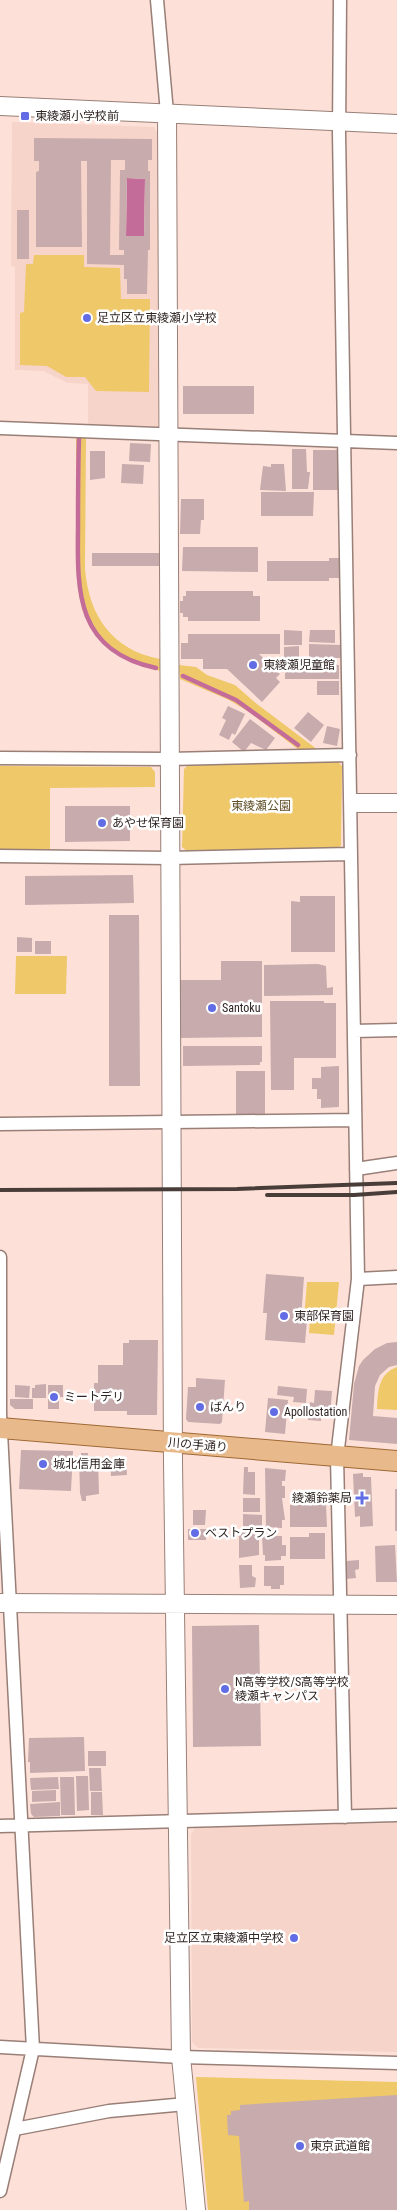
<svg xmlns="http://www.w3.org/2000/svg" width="397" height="2210" viewBox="0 0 397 2210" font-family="'Roboto Condensed','Noto Sans JP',sans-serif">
<rect width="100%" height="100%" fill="#fde1d8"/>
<!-- built -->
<path fill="#f7d4c9" d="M12,122L154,127L160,138L158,426L88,424V384L68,383L43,371L15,370V267L11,266Z
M397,1823V2052L198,2048L192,2042L191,1834L196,1827Z"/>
<!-- green -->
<path fill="#eec869" d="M34,255H84V267L120,268L121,299H150L149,392L96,391L85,377H66L47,366L20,365V313L24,312L26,264H33Z
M76,438H86L85,569C89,616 112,650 160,659V671C79,648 76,609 76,534C76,502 76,470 76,438Z
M179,665L196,667L207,675L235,685L257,704L318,750H299L249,712L229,700L180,679Z
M336,760L342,766L341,845L338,849L187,851L182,847L184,769L188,765Z
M0,766L151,767L155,772V787L50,788V849H0Z
M16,956H67L66,994H15Z
M307,1282H339L334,1335L309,1333L310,1319H304Z
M397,1367V1410L377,1409C378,1391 378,1374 397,1367Z
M196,2077L397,2082V2210H208Z"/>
<!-- water -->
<path fill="#c46c99" d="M127,178L145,179L144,236H126Z"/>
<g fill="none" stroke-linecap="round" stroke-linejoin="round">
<!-- stream -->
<path stroke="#c46c99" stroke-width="4.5" d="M79,439C78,469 78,498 78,528C77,594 77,651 156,668
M183,676L236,700L298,745"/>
</g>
<!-- building -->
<path fill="#c7abad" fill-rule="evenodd" d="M34,138L152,139V160H148V171H150V250H148L147,294H127V279H124V265L87,264V161H81L82,247H36V172L39,171V161H34ZM111,160H125V170H120L119,250H124V255H110ZM127,178L145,179L144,236H126Z
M17,210H29V259H17Z
M183,386H254V414H183Z
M130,443L151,444L150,462L129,461Z
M292,449H306L307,472H310L308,489H292Z
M313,450H338V490H313Z
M90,451H105V478L90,480Z
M122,464L144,465L143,484L121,483Z
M271,464H284L286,491L260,490L263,466L271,467Z
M261,492H314L313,516H261Z
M181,499H204V520H201L200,534H180Z
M183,547H258V572L182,571Z
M92,553H159V566H92Z
M329,558H339V578H329V581H267V561H329Z
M186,591H253V596H260V621H188V617H183V613H180V601H183V596H186Z
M284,630L302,631V645H284Z
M310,630H335V643L309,642Z
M188,634H280V654H259L280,674L276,678L280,682L262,702L227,669H203V659H181V643H188Z
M309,644L342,645V658H309Z
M299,646V664H284V647Z
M285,665H339V679H285Z
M317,681H339V695H317Z
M228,706L245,714L235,735L232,733L229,740L219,735L226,720L222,718Z
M308,712L324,725L311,742L294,728Z
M250,719L275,738L266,750L251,743L244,752L232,742Z
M327,726L340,729L337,746L323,743Z
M65,806H130V841L65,842Z
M133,875L134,903L25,905V876Z
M300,896H335V952H291V901L300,902Z
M109,915H139L140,1086H109Z
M17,937L32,938V952H17Z
M35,941H51V954H35Z
M221,961H262V1037L180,1038L179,980H221Z
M318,964L326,966L327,988L333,987V995L264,996V965Z
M270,1001H324V1003H336V1058H294V1090H271Z
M183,1046H262V1062H260V1065L183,1066Z
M339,1066V1107L321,1108V1099H317V1089H312V1078H321V1067Z
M236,1071H265V1115H236Z
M266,1274L304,1277L301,1320H307L305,1343L265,1340L267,1313H263Z
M129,1340H158L157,1415H127V1411H94V1383H98V1365H123V1343H129Z
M397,1342V1365L389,1367L380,1375L375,1386L373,1416L397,1418V1444L349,1440L354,1384L359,1366L363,1360L375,1349L387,1343Z
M196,1378L225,1380L222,1422L220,1424L188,1422L186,1419L188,1387H196Z
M46,1384V1398H32V1388H35V1385Z
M15,1385L30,1386L29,1398L15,1397Z
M48,1385H63V1397H59V1409H48Z
M278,1386L307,1389L306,1403L293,1402L294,1397L277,1395Z
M315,1390L332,1391L330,1417L321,1416V1421L308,1420L310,1402L314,1403Z
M268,1398L288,1400L285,1434L265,1432Z
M10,1399H33V1409H15L10,1405Z
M21,1450L73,1451L71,1491L19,1489Z
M81,1453H88V1456H96V1459H98L99,1494L86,1496V1501H82L80,1493L79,1456H81Z
M110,1459H126L127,1475L111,1476Z
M244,1467H248V1472H255V1495L243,1494Z
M265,1468L286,1470L285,1481H282V1486H285V1498H282L285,1520H282V1528L266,1527Z
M363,1473V1477H371L373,1526L360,1527V1516L355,1517L353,1474Z
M395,1489H397V1531H395Z
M313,1493H327V1500H312Z
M243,1498H260V1512H243Z
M326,1504L327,1527H290V1505Z
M193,1510H206L205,1525H193Z
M243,1514L262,1515V1527L243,1526Z
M188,1529H206V1540H188Z
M239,1530H259V1555L239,1558Z
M309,1533H325V1559H290V1537H309Z
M262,1536H282V1545H286V1556H281V1560L265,1561V1555H263Z
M395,1545L397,1582H376L375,1546Z
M359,1560V1569L355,1570L356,1578L346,1579V1561Z
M239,1565H252V1576L256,1578L255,1587L240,1588Z
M264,1566H284V1585H280V1589H271V1586H264Z
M259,1625L261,1746L193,1747L192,1626Z
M84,1737L85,1771L30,1773V1762H28L29,1738Z
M88,1751H106V1766H88Z
M89,1768H101L102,1791H90Z
M76,1776H88L89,1810L77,1811Z
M58,1777L59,1789L31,1790L30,1778Z
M60,1777H74L75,1815H61Z
M56,1790V1801L32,1802V1791Z
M91,1792H102L103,1815H91Z
M60,1802V1816L34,1817L31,1814L30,1804Z
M397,2095V2210H249V2201L244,2202L239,2136L228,2135L227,2115H231V2111L240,2110V2105Z"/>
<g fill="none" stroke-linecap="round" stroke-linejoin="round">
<!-- street casing -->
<g stroke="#987f77" stroke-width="15">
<path id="street" d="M157,0L167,113
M340,0L339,133L358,1279L337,1457L345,1817
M0,428L397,443
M0,758L169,759L350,755
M0,856L169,858L350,854
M354,1031L397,1030
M0,1124L355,1120
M356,1169L397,1163
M0,1257V1413L33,2049L0,2191
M358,1279L397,1277
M0,1826L397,1815
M0,2047L181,2057L397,2063
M15,2129L109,2111L186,2104"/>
</g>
<!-- secondary casing -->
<g stroke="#987f77" stroke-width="20">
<path id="secondary" d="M0,106L397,124
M167,113L173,1462L181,2057L196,2210
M356,803H397
M0,1603L397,1605"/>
</g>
<!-- primary casing -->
<g stroke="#9e6834" stroke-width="22">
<path id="primary" d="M0,1428L397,1461"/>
</g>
<!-- street -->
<use href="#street" stroke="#fff" stroke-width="12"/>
<!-- secondary -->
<use href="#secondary" stroke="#fff" stroke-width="18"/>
<!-- primary -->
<use href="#primary" stroke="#e8ba8b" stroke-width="20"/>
<!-- rail -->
<path stroke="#493d39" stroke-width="4" d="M0,1190L237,1189L397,1183
M267,1195H354L397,1192"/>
</g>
<!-- markers -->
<g fill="#616ce5" stroke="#fff" stroke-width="2">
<rect x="20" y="111" width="10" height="10" rx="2.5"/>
<circle cx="87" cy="318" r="5"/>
<circle cx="253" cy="665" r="5"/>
<circle cx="102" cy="823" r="5"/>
<circle cx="212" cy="1008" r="5"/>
<circle cx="284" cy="1316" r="5"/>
<circle cx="54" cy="1397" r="5"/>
<circle cx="200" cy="1407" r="5"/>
<circle cx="274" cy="1412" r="5"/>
<circle cx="43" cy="1464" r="5"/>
<path d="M359.5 1490.5h5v5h5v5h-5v5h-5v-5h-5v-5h5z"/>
<circle cx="195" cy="1533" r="5"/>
<circle cx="225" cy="1689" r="5"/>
<circle cx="294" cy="1938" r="5"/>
<circle cx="300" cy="2146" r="5"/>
</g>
<g text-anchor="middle" stroke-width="5" stroke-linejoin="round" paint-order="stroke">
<!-- poi labels -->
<g font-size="12" fill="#2f2522" stroke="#fff" text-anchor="start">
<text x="35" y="120">東綾瀬小学校前</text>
<text x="97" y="322">足立区立東綾瀬小学校</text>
<text x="263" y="669">東綾瀬児童館</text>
<text x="112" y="827">あやせ保育園</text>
<text x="222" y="1012">Santoku</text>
<text x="294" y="1320">東部保育園</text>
<text x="64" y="1401">ミートデリ</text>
<text x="210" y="1411">ばんり</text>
<text x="284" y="1416">Apollostation</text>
<text x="53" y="1468">城北信用金庫</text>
<text x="352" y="1502" text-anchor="end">綾瀬鈴薬局</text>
<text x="205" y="1537">ベストプラン</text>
<text x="235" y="1686">N高等学校/S高等学校<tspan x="235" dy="14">綾瀬キャンパス</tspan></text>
<text x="284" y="1942" text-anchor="end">足立区立東綾瀬中学校</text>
<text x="310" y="2150">東京武道館</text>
</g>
<!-- park labels -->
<g font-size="12" fill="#5f4f27" stroke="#fff">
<text x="261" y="810">東綾瀬公園</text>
</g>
<!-- street labels -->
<g font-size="12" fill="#2f2522" stroke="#fff">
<text transform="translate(198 1445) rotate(5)" y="4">川の手通り</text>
</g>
</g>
</svg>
